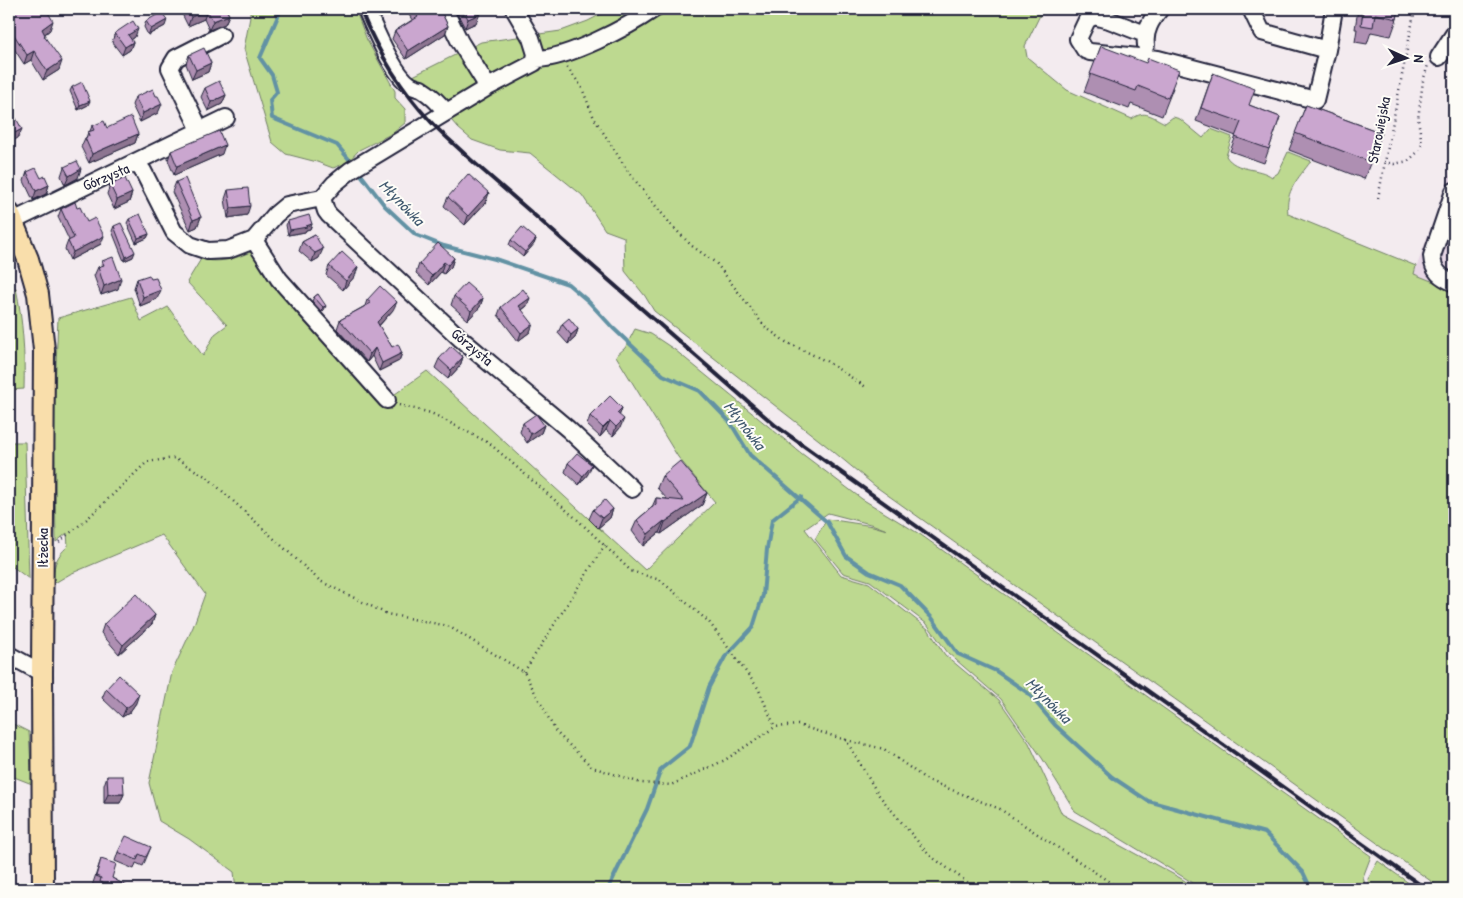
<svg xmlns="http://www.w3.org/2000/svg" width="1463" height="898" viewBox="0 0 1463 898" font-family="'Patrick Hand',sans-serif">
<rect width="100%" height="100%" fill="#f3ebef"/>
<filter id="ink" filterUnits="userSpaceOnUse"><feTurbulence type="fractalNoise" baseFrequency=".02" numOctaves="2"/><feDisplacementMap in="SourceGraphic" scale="10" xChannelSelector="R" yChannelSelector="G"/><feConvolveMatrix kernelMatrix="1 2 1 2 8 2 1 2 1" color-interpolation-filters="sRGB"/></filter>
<g filter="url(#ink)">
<!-- built -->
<path fill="#e7d6e5" d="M1454,163V290L1414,274Z"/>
<!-- green -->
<path fill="#bdd990" stroke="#707e66" d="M250,9H355L367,40L395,91V98L405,109V123L393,133L359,150L347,163L333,168L317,162L286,154L272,142L244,49L250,17Z
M611,9H963L966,11L968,9H1039L1042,11L1025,46L1027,57L1067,90L1132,119C1145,109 1152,117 1165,123L1173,117L1180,119L1203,138L1211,129L1232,137L1226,156C1236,172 1259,167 1272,177L1278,173L1288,152L1311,161C1298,179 1285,190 1288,214L1416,266L1414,274L1454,290V889H1442L875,486L828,447L654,311L645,296L625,271L624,237L605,230L582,195L530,153L500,150L472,140L458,128L413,76L481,42L561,31L588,21Z
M255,250L384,402L427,371L645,570L715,502L678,457L616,356L625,348L635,329L651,334L675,350L801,453L862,499L921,535L1371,856L1363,877L1366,889H1203L1075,811L1042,758L1001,699L948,653L927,624L870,581L843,573L815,539L827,519L873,526L887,530L874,525L828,513L805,529L841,575L869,583L928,629L945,655L999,700L1029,743L1062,814L1182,879L1197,889H236L234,872L189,839L159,821L149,783L172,672L193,627L205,594L162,535L70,574L53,584C54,566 54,559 68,546L67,533L56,542L54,414L58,318L131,297L141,321L168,307L203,356L215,334L227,325L187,282L201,259C221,264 237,258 255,250Z
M9,288H16C23,321 25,355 24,389L9,390Z
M9,442H25L29,579L9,564Z
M9,722L29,732L32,784L9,775Z
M1378,861L1417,889H1370L1368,879Z"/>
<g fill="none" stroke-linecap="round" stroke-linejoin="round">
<!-- stream -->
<path stroke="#6292a4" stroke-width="4" d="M281,9L260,58L272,75L277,92L270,100L272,118L337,145L353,164
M359,172L385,206L416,235L444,246L495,259L568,284L588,301L613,328L663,375L700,391L730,422L750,455L827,522L846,556L869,572L900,585L932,618L958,654L996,671L1028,693L1055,725L1112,777L1148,801L1265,833L1303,872L1311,889
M608,889L647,809L661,769L690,746L709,687L725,657L753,627L763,595L767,549L772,520L801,497"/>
<!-- minor casing -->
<g stroke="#22223b" stroke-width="20">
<path id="minor" d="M366,9C374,28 393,74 410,85C413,87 417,88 421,89C431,95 439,103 446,112
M444,9L460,42L488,87
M1251,9L1262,32L1327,50L1334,9
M1145,34L1109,20L1094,16L1087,20L1078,39L1085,50L1090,52L1158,59L1315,100L1327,50
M1146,45C1144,31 1151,20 1160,9
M1439,57L1454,34
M536,59C567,59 628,27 654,9
M200,130L170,68L176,58L221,35
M131,164L226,118
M1454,191L1432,256C1433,272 1441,277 1454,283
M322,198L326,211L329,215L461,339L568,429L632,489
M13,221L131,164L138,165L143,171L174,232L190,245L208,251L228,250L254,240L275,215L287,205L322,198L334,184L351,170L488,87L534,63L536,54L531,38L514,9
M254,240L279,279L387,400
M9,655L42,673"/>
</g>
<!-- major casing -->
<g stroke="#22223b" stroke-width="24">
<path id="major" d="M9,213L28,259L38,294L44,350L42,673L43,889"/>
</g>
<!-- path -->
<path stroke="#22223b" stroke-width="2.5" stroke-dasharray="1 4" stroke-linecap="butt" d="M567,67L581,86L594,118L629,173L672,226L692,246L716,263L765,327L786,342L826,361L866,387
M1384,162L1394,164L1408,161L1419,151L1422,144L1418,119L1423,81L1428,65
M9,187L15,199
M1378,198L1415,9
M399,405L431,413L489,443L580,522L631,571L660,580L709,622L758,688L775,727
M59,542L87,519L147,462L174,458L207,477L320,581L387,614L448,626L524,672L556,732L592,767L641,783L671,785L725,760L775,727L798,725L846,740L878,794L929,855L977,889
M524,672L605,545
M846,740L884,749L927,780L1000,809L1120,889"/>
<!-- minor -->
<use href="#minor" stroke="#fdfcf7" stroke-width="16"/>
<!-- major -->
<use href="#major" stroke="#f9deab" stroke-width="20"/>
<!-- rail -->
<path stroke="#22223b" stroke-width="4" d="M360,9C377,50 400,89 431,122C443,135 457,146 470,159L776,426L1426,889"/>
</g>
<!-- wall -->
<path fill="#ae8fb2" stroke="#22223b" d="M9,9L50,30L45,34V37L59,70L43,80L31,60L24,64L9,41Z
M186,9H226L229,15L225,24L209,30L204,19L188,26L183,16Z
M406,9H440L448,26L445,34L406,59L392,39L395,31L412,20Z
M455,9H477L476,23L465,28Z
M1358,9H1399L1397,19L1391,36L1371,32L1367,44L1355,42L1357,29H1355Z
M146,21L165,26L148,35L144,27Z
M115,33L135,37L131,40L133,42L130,50L122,55L112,42Z
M1101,46L1173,88L1162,116L1131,104L1129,109L1084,92Z
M189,55L211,63L208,72L192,79L186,64Z
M1213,73L1249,105L1280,117L1264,163L1230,151L1236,136L1196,121Z
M72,87L88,105L78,110L70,91Z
M205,88L226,95L222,104L208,111L201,97Z
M156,96L158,113L140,122L132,105L135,97Z
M1306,105L1382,133L1364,179L1289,150Z
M92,126L107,128L138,134L135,143L89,163L81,147L85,138H86L88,132L90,131Z
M171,151L222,154L174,175L168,160Z
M64,167L78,178L65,185L61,176Z
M27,172L41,178L49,185L46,194L33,200L24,181Z
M176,182L201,217L197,227L190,230L172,192Z
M110,185L132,193L129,202L114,209L107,194Z
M228,190L247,215L228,218L225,199Z
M448,197L486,202L465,225L444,206Z
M77,208L101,244L70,260L65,249L68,241L69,240L58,217L61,209Z
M129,219L149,234L147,238L136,243L127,223Z
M288,221L312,224L310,229L306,230L305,232L288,235L286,225Z
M114,226L133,257L124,261L112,231Z
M315,235L319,258L312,262L299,251L302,242Z
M536,239L534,244L523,257L509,245L511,240Z
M454,258L451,267L444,274L441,272L429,285L416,273L419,264Z
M102,261L118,289L101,295L94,276L98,267L101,266Z
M329,266L355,276L343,290L326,275Z
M137,279H151L157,299L140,306L134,288Z
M318,294L324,310L322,312L312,301L314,297Z
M454,296L483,298L480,307L468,320L451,305Z
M367,300L393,310L379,326L392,347L402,353L399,361L379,371L372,356L367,362L337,329L340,320L365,306Z
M527,306L522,310L530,332L518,341L498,315L501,307Z
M562,324L578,329L575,338L568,344L558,333Z
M463,357L460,366L448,379L435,368L439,359Z
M622,408L619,415L620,428L613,436L606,430L600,437L587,425L590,416Z
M523,423L544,425L541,433L527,443L520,432Z
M568,463L588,474L579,485L565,472Z
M662,476L707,493L702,505L661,534L659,533L643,546L632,531L637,520L652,507L656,498L667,499L657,488Z
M613,509L610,518L598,528L589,519L593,510Z
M155,615L152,624L119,654L101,633L104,624Z
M106,689L136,703L129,713L122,717L102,698Z
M107,776L124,794L120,803H104V785Z
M151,847L143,866L136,863L134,869L115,861L118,852Z
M101,859L112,878L132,889H97L98,887L92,886Z"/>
<!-- shaded-wall -->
<path fill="#8d7491" stroke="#22223b" d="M207,10L204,19L188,26L191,17Z
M480,14L476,23L465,28L468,19Z
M229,15L225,24L209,30L213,21Z
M167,20L165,26L148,35L151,29Z
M53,21L50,30L39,38L42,29Z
M448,26L445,34L406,59L408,51Z
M138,29L135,37L125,44L128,35Z
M133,42L130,50L122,55L125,47Z
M34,51L31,60L24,64L27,55Z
M62,61L59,70L43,80L47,71Z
M211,63L208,72L192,79L196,70Z
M226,95L222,104L208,111L211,102Z
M90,101L88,105L78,110L80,105Z
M162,104L158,113L140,122L143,113Z
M22,129L18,138L9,143V136Z
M138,134L135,143L89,163L92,154Z
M225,145L222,154L174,175L177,166Z
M81,169L78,178L65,185L69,176Z
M49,185L46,194L33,200L36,191Z
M132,193L129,202L114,209L117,200Z
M489,193L486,202L465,225L468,216Z
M250,206L247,215L228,218L231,208Z
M201,217L197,227L190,230L193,220Z
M312,224L310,229L306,230L305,232L288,235L290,230Z
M149,234L147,238L136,243L138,238Z
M104,236L101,244L70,260L73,252Z
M536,239L534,244L523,257L525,252Z
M323,249L319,258L312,262L315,253Z
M135,252L133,257L124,261L126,257Z
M454,258L451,267L444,274L448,265Z
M444,262L441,272L429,285L432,276Z
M358,267L355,276L343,290L346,281Z
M121,279L118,289L101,295L104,286Z
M161,290L157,299L140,306L143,297Z
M483,298L480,307L468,320L471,311Z
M530,298L527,306L516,314L519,306Z
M397,302L393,310L374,331L377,322Z
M326,306L324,310L322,312L323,307Z
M533,324L530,332L518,341L521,333Z
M578,329L575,338L568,344L571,335Z
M375,348L372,356L367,362L370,354Z
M402,353L399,361L379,371L382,363Z
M463,357L460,366L448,379L451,370Z
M622,408L619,417L617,413Z
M624,419L620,428L613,436L616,427Z
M610,421L606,430L600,437L603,428Z
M544,425L541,433L527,443L531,434Z
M592,465L588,474L579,485L583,476Z
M707,493L702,505L661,534L665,522Z
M613,509L610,518L598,528L602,518Z
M664,521L659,533L643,546L648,534Z
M155,615L152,624L119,654L123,645Z
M139,694L136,703L129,713L122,717L126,708Z
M108,794H124L120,803H104Z"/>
<!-- building -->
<path fill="#caa6cf" stroke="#22223b" d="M9,9H46L53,21L42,29L45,35L44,36L62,61L47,71L34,51L27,55L9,27Z
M187,9H226L229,15L213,21L207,10L191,17Z
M413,9H440L448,26L408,51L395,31L418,17Z
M463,9H477L480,14L468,19Z
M1362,9H1399L1397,19L1375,14L1373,27L1361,25L1363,12H1361Z
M162,12L167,20L151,29L146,21Z
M133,21L138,29L128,35L133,42L125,47L115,33Z
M1101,46L1146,63L1148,58L1179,70L1168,98L1138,86L1136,91L1090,74Z
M204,48L211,63L196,70L189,55Z
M1213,73L1255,89L1249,105L1280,117L1269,149L1235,137L1241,122L1201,108Z
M219,81L226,95L211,102L205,88Z
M82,82L90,101L80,105L72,87Z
M153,89L156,96H158L162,104L143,113L135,97Z
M1306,105L1382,133L1371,162L1295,133Z
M13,113L22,129L9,136V115Z
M131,117L138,134L92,154L85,138L89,136L88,132L94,130L92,126L104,121L107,128Z
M219,131L225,145L177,166L171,151Z
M77,161L81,169L69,176L64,167Z
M36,168L41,178L45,176L49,185L36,191L27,172Z
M468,174L489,193L468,216L448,197Z
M125,178L132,193L117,200L110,185Z
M185,178L201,217L193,220L176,182Z
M248,188L250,206L231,208L228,190Z
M75,202L77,208L80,207L87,222L95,218L104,236L73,252L68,241L74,238L61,209Z
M140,214L149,234L138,238L129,219Z
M309,215L312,224L306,226L307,227L290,230L288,221Z
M121,223L135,252L126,257L114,226Z
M522,227L536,239L525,252L511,240Z
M315,235L323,249L315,253L302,242Z
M438,243L454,258L448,265L444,262L432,276L419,264Z
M342,252L358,267L346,281L329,266Z
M113,257L121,279L104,286L98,267L104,265L102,261Z
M149,275L151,279L156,278L161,290L143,297L137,279Z
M466,283L483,298L471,311L454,296Z
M380,286L397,302L377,322L392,347L398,344L402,353L382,363L375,348L370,354L340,320L371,303L367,300Z
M523,289L530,298L519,306L533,324L521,333L501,307Z
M318,294L326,306L323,307L314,297Z
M569,318L578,329L571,335L562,324Z
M451,346L463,357L451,370L439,359Z
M610,396L622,408L617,413L624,419L616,427L610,421L603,428L590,416Z
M536,414L544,425L531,434L523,423Z
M577,453L592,465L583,476L568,463Z
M680,461L707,493L665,522L664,521L648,534L637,520L656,504V498L684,501L662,476Z
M605,500L613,509L602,518L593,510Z
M136,594L155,615L123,645L104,624Z
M119,675L139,694L132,704L126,708L106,689Z
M107,776H123L124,794H108Z
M126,836L151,847L146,857L139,854L137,860L118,852Z
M101,859L116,864L112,878L132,889H102L103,883L100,882L101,878L96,876Z"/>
</g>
<g text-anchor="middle" stroke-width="4" stroke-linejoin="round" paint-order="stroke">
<!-- street labels -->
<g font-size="15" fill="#22223b" stroke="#fdfcf7">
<text transform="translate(1379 130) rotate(-79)" y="5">Starowiejska</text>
<text transform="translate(106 177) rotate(-23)" y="5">Górzysta</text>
<text transform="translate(472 347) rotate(40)" y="5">Górzysta</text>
<text transform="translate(43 548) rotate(-90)" y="5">Iłżecka</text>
</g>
<!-- water labels -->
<g font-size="16" font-style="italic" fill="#425a70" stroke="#fdfcf7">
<text transform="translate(402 202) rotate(46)" y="6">Młynówka</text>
<text transform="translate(745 425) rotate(52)" y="6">Młynówka</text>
<text transform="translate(1049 700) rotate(45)" y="6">Młynówka</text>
</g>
</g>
<!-- margin -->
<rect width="1463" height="898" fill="none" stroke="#fdfcf7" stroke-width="30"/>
<rect x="15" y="15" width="1433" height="868" fill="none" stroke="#22223b" stroke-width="2" filter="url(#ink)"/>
<!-- north arrow -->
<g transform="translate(1406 58) rotate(93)" stroke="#fdfcf7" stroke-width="4" paint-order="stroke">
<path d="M0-4L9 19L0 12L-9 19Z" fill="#22223b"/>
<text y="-8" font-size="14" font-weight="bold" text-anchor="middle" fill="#22223b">N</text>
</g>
</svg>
